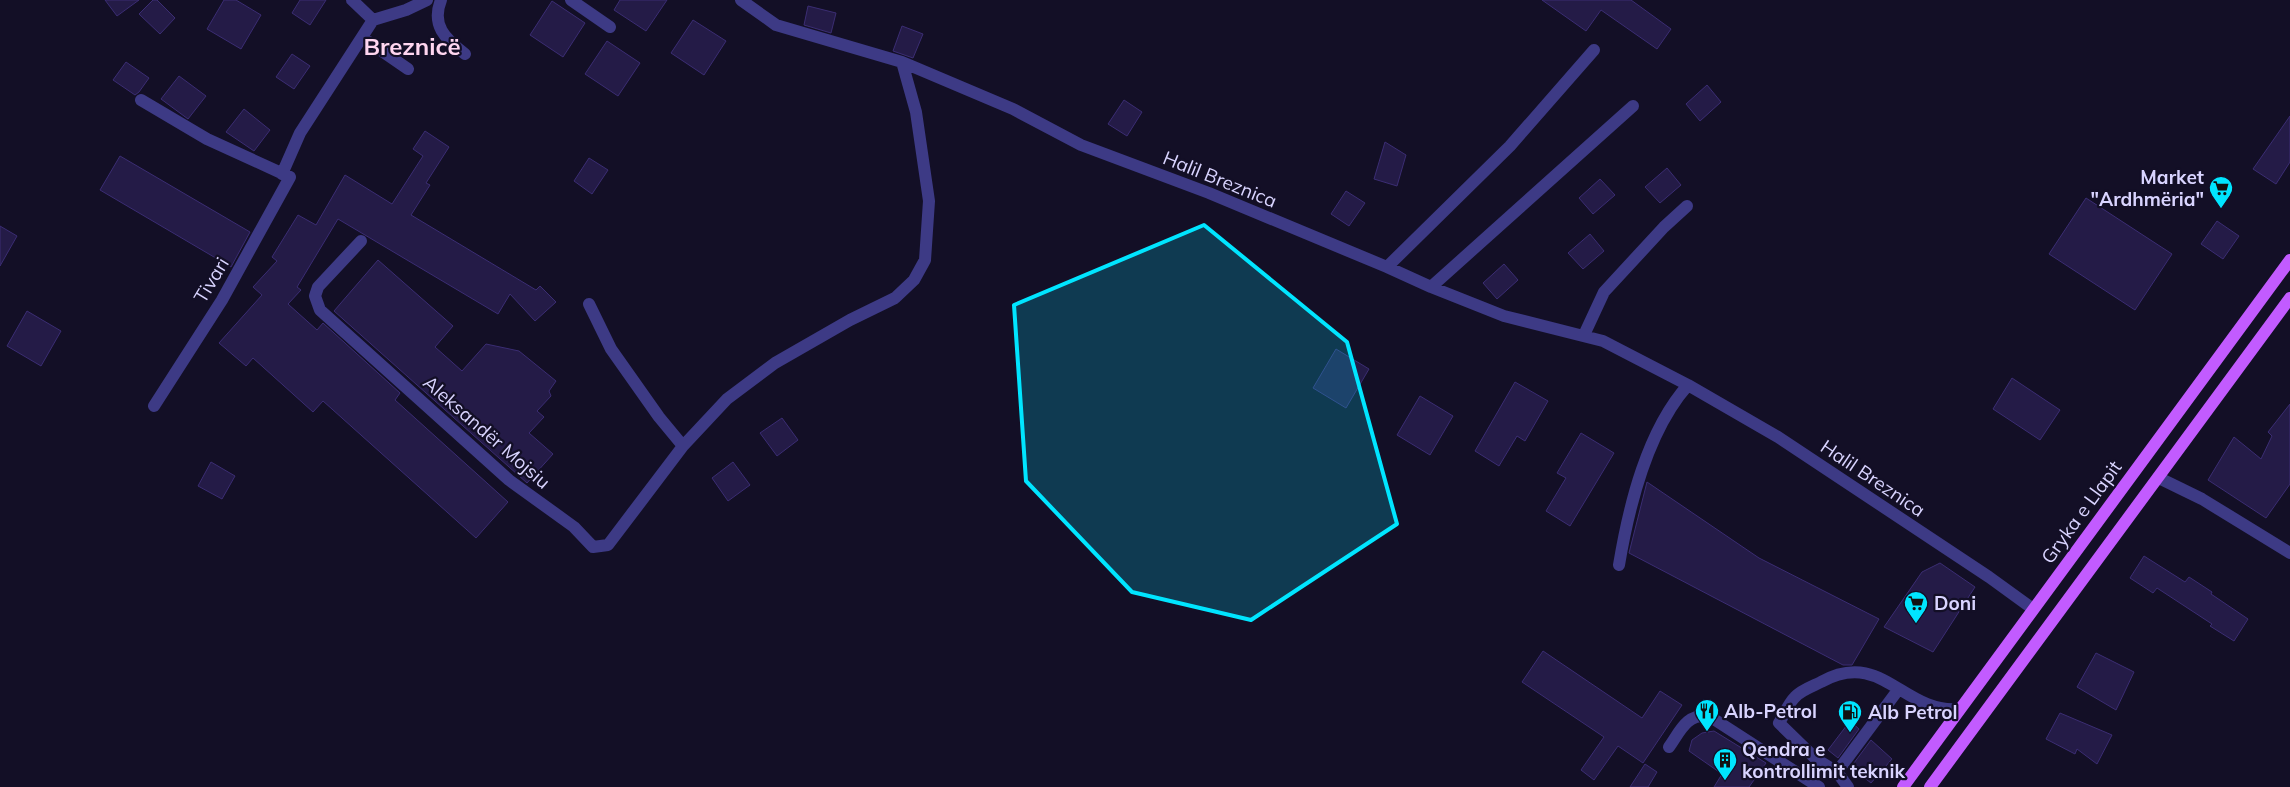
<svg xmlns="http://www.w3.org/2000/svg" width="2290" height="787" viewBox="0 0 2290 787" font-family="Mulish,sans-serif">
<rect width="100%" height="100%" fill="#130f26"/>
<!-- building -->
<path fill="#241b47" stroke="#3b2d73" d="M105,0H139L117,16Z
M153,0H157L175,18L160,34L139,14Z
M224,0H236L261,15L241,49L207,29Z
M300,0H326L310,25L292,13Z
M620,0H667L646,31L614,10Z
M1542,0H1631L1671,29L1657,49L1601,10L1586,31Z
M552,1L585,23L563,57L530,35Z
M808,6L836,13L831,33L804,25Z
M693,20L726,41L704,75L671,53Z
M902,26L923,34L913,58L893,51Z
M607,41L640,63L618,96L585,74Z
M292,54L310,66L294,89L276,77Z
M126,62L149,78L139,92L135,95L113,80Z
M179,76L206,96L188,119L161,99Z
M1707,85L1721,102L1700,121L1686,104Z
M1124,100L1142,112L1127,136L1108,124Z
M244,109L270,130L254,151L226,132Z
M2290,116V162L2276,184L2253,169Z
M425,131L449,147L426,183L430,185L411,215L536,290L540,286L556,302L535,321L510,294L498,314L338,219L297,287L301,290L288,304L317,330L323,323L400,393L395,400L508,502L476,538L323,401L313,412L253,358L246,366L219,343L262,295L253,287L277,261L272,257L298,215L316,225L345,175L392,204L423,156L413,149Z
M1385,142L1406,155L1397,186L1374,179Z
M120,156L250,232L231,267L100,190Z
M589,158L608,170L592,194L574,181Z
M1667,168L1681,185L1660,203L1645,187Z
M1600,179L1615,195L1593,214L1579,198Z
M1346,191L1365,203L1349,226L1331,214Z
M2086,198L2172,254L2135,310L2049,254Z
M2217,221L2239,236L2223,259L2201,244Z
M0,226L17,236L0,266Z
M1590,234L1604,251L1583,269L1568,253Z
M378,260L453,326L435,347L462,371L486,344L519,351L556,381L549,391L551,396L537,411L544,417L529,433L553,454L527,483L334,311Z
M1504,264L1518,280L1497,299L1483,283Z
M27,311L61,331L41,366L7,346Z
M1336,349L1369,369L1346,408L1313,388Z
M2012,378L2060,410L2040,440L1993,409Z
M1515,382L1548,401L1525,441L1517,436L1499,466L1475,451Z
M1420,396L1453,416L1430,455L1397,435Z
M2290,404V484L2266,518L2208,480L2234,437L2261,459L2272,436L2268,432Z
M782,418L798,440L777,456L760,433Z
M1581,433L1614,453L1570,526L1546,511L1566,478L1557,473Z
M211,462L235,476L222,499L198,486Z
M733,462L750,485L728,501L712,478Z
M1647,482L1759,558L1879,619L1852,665H1843L1629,553Z
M2144,556L2185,582L2189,577L2212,592L2211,594L2248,619L2234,641L2210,626L2212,624L2157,588L2153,593L2130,578Z
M1940,563L1975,587L1933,652L1884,627L1922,572Z
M1543,651L1642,718L1660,691L1682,705L1643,763L1618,746L1594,780L1581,770L1604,737L1522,682Z
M2096,653L2134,672L2116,710L2077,687Z
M2060,713L2112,735L2097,764L2077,749L2075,754L2046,739Z
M1850,721L1859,729L1838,758L1828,750Z
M1714,731L1766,763L1749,787H1714L1722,774L1689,751L1692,740L1702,733Z
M1871,740L1892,759L1871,783L1851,767Z
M1645,764L1657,772L1648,787H1630Z"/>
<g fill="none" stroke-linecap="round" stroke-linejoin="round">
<!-- minor -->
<path stroke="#3d3a85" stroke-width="12" d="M352,0L373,20
M441,0C431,25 445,39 465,54
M571,0L610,27
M741,0L776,25L902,62L1013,109L1081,145L1209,193L1387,267L1431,287L1504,316L1603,341L1688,385L1778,437L1989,577L2033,609
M363,38L408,69
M141,100L207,139L290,177L222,300L154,406
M282,174L300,133L373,20L406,10L427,0
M361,241L318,287L315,296L320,310L509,480L574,527L593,547L608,545L683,446L727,399L775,363L850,320L895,298L914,280L925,260L929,201L916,112L902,62
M1387,267L1510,146L1594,50
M1431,287L1633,106
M589,304L611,349L659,417L683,446
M1584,335L1604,292L1664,227L1687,206
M2159,478L2202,499L2290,553
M1619,565C1629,505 1647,431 1688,385
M1669,747C1681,730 1686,714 1709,716L1819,787
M1837,772L1898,690
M1848,787L1837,772L1816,759L1779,723C1784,715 1788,704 1795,697C1801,690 1813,686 1821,682C1882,648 1903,714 1959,709"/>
<!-- major -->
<path stroke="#c25bff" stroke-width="12" d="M1903,787L2290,260
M1930,787L2290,298"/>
</g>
<!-- marked area -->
<path fill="#00e5ff" fill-opacity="0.2" stroke="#00e5ff" stroke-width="4" stroke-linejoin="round" d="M1204,225L1347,342L1397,524L1251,620L1132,592L1026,481L1014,305Z"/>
<!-- icons -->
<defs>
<g id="supermarket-pin" transform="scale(1.25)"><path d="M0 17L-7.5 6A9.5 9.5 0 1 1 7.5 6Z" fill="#00e5ff" stroke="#130f26"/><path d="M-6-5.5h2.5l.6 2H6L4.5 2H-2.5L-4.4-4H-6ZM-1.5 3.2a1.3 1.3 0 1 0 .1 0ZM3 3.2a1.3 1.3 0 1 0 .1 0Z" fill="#111"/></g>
<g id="restaurant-pin" transform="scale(1.25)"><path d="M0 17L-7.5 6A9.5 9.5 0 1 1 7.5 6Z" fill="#00e5ff" stroke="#130f26"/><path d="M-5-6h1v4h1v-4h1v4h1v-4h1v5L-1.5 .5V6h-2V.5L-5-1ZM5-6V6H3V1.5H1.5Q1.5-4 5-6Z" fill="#111"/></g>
<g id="fuel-pin" transform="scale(1.25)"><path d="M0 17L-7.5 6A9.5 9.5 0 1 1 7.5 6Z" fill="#00e5ff" stroke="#130f26"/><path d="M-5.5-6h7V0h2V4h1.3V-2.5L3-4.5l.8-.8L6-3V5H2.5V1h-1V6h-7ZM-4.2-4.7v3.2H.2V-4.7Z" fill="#111"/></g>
<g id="building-pin" transform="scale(1.25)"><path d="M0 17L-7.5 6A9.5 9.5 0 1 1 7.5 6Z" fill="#00e5ff" stroke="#130f26"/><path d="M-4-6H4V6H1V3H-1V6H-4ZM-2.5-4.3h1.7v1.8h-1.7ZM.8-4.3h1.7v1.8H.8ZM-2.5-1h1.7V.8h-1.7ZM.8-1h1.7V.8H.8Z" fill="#111"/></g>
</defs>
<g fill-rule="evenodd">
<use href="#supermarket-pin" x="2221" y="188"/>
<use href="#supermarket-pin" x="1916" y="603"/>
<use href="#restaurant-pin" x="1707" y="711"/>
<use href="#fuel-pin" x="1850" y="712"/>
<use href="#building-pin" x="1725" y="760"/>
</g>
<g text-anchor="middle" stroke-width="4.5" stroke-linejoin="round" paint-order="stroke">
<!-- poi labels -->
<g font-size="19" font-weight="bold" fill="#d9d4ff" stroke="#130f26" text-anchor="start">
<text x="2204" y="184" text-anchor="end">Market<tspan x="2204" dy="22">"Ardhmëria"</tspan></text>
<text x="1934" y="610">Doni</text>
<text x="1724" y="718">Alb-Petrol</text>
<text x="1868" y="719">Alb Petrol</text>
<text x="1742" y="756">Qendra e<tspan x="1742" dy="22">kontrollimit teknik</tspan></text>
</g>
<!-- street labels -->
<g font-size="19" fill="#d9d4ff" stroke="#130f26">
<text transform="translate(1220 179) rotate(22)" y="7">Halil Breznica</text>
<text transform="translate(211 280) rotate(-59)" y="7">Tivari</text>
<text transform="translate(487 432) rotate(41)" y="7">Aleksandër Mojsiu</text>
<text transform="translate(1873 478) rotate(34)" y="7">Halil Breznica</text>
<text transform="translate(2081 512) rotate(-54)" y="7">Gryka e Llapit</text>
</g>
<!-- district labels -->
<g font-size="24" font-weight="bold" fill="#ffd6f0" stroke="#130f26">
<text x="412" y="55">Breznicë</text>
</g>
</g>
</svg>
